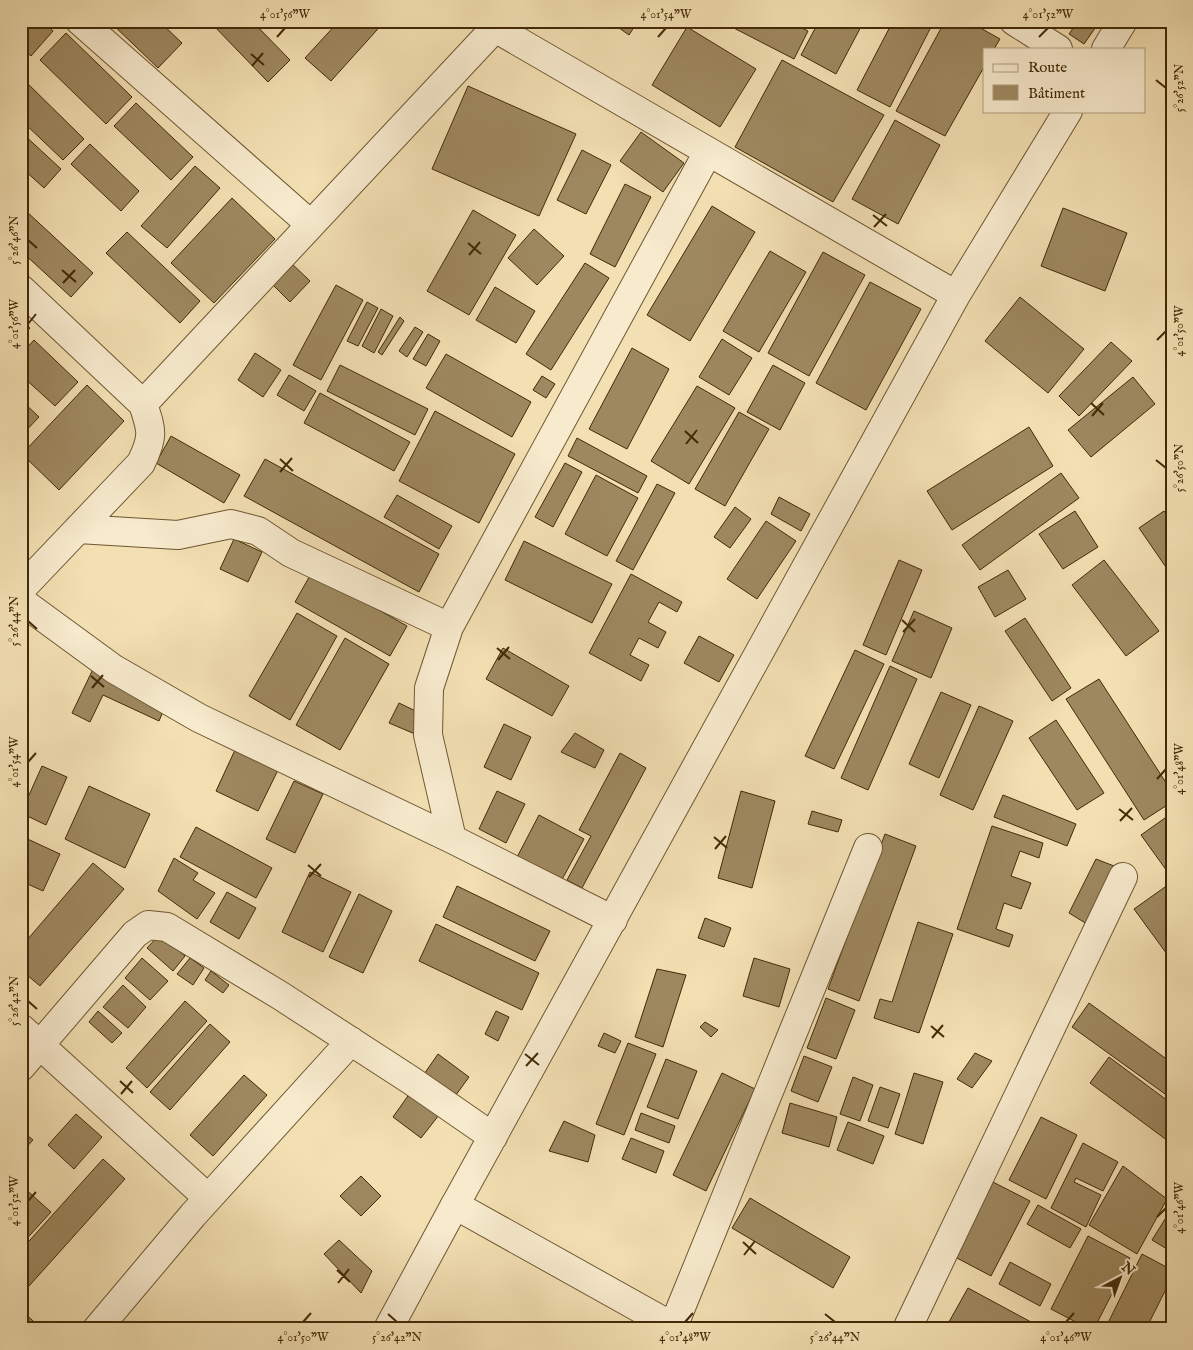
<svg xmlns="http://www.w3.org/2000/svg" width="1193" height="1350" viewBox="0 0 1193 1350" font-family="'IM FELL English',serif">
<rect width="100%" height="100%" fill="#f2dfb2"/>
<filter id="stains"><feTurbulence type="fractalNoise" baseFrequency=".004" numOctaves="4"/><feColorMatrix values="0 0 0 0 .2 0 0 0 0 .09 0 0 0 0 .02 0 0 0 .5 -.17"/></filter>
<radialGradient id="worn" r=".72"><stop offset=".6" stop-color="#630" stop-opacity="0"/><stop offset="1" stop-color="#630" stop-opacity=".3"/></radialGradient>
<!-- building -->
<path fill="#9e8860" stroke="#422a07" d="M21,21H42L53,31L31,56L21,47Z
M109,21H159L182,43L158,68Z
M217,21H252L290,60L268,82L213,25Z
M339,21H385L331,81L305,58Z
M609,21H638L629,35Z
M727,21H788L808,31L794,59L726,24Z
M819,21H864L836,74L801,55Z
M893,21H918L930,29L890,107L857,90Z
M945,21H968L1000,39L994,49H984V67L945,136L896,111Z
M1078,21H1100L1084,44L1069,34Z
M687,27L756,69L720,127L652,85Z
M66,33L132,97L106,124L40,60Z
M782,60L884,115L833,202L735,147Z
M21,77L84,139L63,160L21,120Z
M468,86L576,134L539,216L432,169Z
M136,103L193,157L171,180L114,126Z
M895,120L940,145L898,224L852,199Z
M21,132L61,169L44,188L21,167Z
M641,132L684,163L663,192L620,161Z
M90,144L139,191L121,211L71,164Z
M582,150L611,165L586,214L557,200Z
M195,166L220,188L167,248L141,226Z
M625,184L651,197L615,267L590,254Z
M232,198L275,239L214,303L171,263Z
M712,206L755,232L690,341L647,315Z
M1063,208L1127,233L1105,291L1041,266Z
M473,210L516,235L469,315L427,291Z
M26,211L93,273L71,297L21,251V216Z
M534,229L564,256L537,285L508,258Z
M127,232L200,301L180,323L106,253Z
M770,251L806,272L759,352L723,331Z
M823,252L865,275L809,376L768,353Z
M289,261L310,281L290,302L270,282Z
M585,263L609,278L551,370L526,354Z
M870,282L921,309L866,410L816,383Z
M336,285L363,300L321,380L293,365Z
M495,287L535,311L516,343L476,320Z
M1020,297L1084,349L1048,393L985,341Z
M367,302L378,308L358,346L347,341Z
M381,309L393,316L374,353L362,346Z
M400,317L404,321L382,355L378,352Z
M21,321L30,328L21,338Z
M415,327L423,332L407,357L399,351Z
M428,334L440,341L426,366L413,359Z
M722,339L752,358L729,395L699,377Z
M34,340L78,382L55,406L21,375V354Z
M1111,342L1132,361L1079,416L1059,396Z
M632,348L669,369L627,449L589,429Z
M255,353L281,370L263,397L238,380Z
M446,354L531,402L512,437L426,388Z
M340,365L428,409L415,435L327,391Z
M773,365L805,383L780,430L747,412Z
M289,375L316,391L304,411L277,395Z
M542,376L555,384L546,398L533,390Z
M1133,377L1155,404L1091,457L1068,430Z
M87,385L124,421L59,490L22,454Z
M697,386L735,408L689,484L651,461Z
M320,393L410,442L394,471L304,423Z
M21,400L39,417L21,436Z
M435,411L515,454L479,523L399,481Z
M739,412L769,429L725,506L695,489Z
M1029,427L1053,466L952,530L927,491Z
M171,436L240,475L224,503L156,463Z
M577,438L647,476L638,493L568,456Z
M265,459L439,554L419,592L244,496Z
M565,463L582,472L553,527L535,517Z
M1061,473L1079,498L980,570L962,545Z
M596,475L638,498L607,556L565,534Z
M657,484L675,493L633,570L616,561Z
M397,495L452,526L439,549L384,517Z
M779,497L810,514L801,531L771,514Z
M735,507L751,519L730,548L714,537Z
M1075,511L1098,547L1063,569L1039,534Z
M1164,511L1172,522V576L1139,528Z
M766,521L796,541L757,599L727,579Z
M234,539L262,552L248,582L220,569Z
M524,541L612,584L592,623L505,580Z
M899,560L922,570L886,655L863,645Z
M1104,560L1159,631L1126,656L1072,585Z
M1008,570L1026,599L995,617L978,587Z
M312,572L407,626L390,656L295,602Z
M631,574L682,602L677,612L659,602L648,622L666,632L658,648L639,638L630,655L649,665L641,681L589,653Z
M914,611L952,628L931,678L892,661Z
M297,613L337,636L290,720L249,696Z
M1025,618L1071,688L1052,701L1005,631Z
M699,636L734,655L719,682L684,663Z
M345,638L389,664L340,750L296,725Z
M503,648L569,686L552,716L486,679Z
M855,650L884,664L834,769L805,756Z
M890,666L917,679L868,790L841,778Z
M94,667L167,702L159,721L103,695L90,722L72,713Z
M1099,679L1172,792V802L1144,820L1066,699Z
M941,692L971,705L939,778L909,764Z
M399,703L424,715L415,734L389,723Z
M979,706L1013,721L973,810L940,795Z
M1056,720L1104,793L1077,810L1029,738Z
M504,724L531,737L511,780L484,767Z
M575,733L604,750L595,768L561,752Z
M235,750L278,770L258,811L216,791Z
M620,753L646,768L582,888L567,880L591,836L579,830Z
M42,766L67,777L46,825L21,813Z
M294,781L323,794L295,853L266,839Z
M89,786L150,814L125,868L65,839Z
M497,791L525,804L506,843L479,829Z
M741,791L775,801L752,888L718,878Z
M1003,795L1076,824L1067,846L994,817Z
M812,811L842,820L838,832L808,824Z
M1172,813V878L1141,835Z
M539,815L584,839L559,885L515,861Z
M992,826L1043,843L1039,858L1020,851L1011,876L1031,883L1021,909L1004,903L996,929L1013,935L1009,947L957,929Z
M196,827L272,868L256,898L180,857Z
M885,834L916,846L859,1001L828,989Z
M21,836L60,854L43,891L21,881Z
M174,858L198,873L193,880L215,893L197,919L158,891Z
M1096,859L1114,866L1087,924L1069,913Z
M93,863L124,889L40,986L21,970V947Z
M310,872L351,892L323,952L282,932Z
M457,886L550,931L535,961L443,917Z
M1165,887L1172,896V961L1134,909Z
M227,892L256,908L239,939L210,922Z
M359,894L392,911L363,973L329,957Z
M705,918L731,928L724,947L698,938Z
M918,922L953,934L919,1033L874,1018L880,999L892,1002Z
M436,924L539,973L522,1010L419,961Z
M160,934L185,956L173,971L147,948Z
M142,958L168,981L150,1000L125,978Z
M190,958L204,968L193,985L177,974Z
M754,958L790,969L779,1007L743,996Z
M657,969L686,975L663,1047L635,1037Z
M211,971L229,985L223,993L205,980Z
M123,985L146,1007L128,1028L103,1007Z
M826,998L855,1010L836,1059L807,1048Z
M185,1001L207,1021L147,1088L126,1068Z
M1089,1003L1172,1063V1099L1072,1027Z
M98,1011L122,1033L112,1043L89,1022Z
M496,1011L509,1017L498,1041L485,1034Z
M705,1022L718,1030L711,1037L700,1027Z
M210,1024L230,1042L170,1110L150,1092Z
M604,1033L621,1041L615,1053L598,1046Z
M628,1043L656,1054L624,1135L596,1124Z
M975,1053L992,1061L972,1088L957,1079Z
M438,1054L469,1077L453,1099L422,1077Z
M804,1056L832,1067L818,1102L791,1091Z
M1109,1057L1172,1104V1144L1090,1083Z
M666,1059L697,1071L678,1119L647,1107Z
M722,1073L755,1089L706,1191L673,1175Z
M914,1073L943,1082L923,1144L895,1134Z
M244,1075L267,1095L213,1156L190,1135Z
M853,1077L873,1085L860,1121L840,1114Z
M880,1087L900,1094L888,1128L868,1121Z
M410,1093L439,1115L421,1138L393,1117Z
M790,1103L837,1117L829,1147L782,1133Z
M641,1113L675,1126L669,1143L635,1130Z
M76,1114L102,1137L74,1169L48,1145Z
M1041,1117L1077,1135L1046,1199L1009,1180Z
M564,1121L595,1135L588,1162L549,1151Z
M848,1122L884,1136L873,1164L837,1150Z
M21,1130L33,1140L21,1153Z
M631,1138L664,1151L656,1173L622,1159Z
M1083,1143L1118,1162L1103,1191L1076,1178L1074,1182L1101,1195L1086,1227L1051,1208Z
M103,1159L125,1179L21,1295V1250Z
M1123,1166L1167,1199L1137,1254L1089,1225Z
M361,1176L381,1196L361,1216L340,1196Z
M993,1182L1030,1201L991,1276L955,1257Z
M22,1186L51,1212L21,1245V1186Z
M750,1198L850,1257L833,1288L732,1228Z
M1038,1205L1081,1229L1070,1248L1027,1224Z
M1172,1208V1252L1152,1240Z
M1088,1236L1130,1258L1094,1329H1089L1051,1309Z
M339,1240L372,1271L361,1293L324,1254Z
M1142,1254L1172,1270V1277L1146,1329H1105Z
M1010,1262L1051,1284L1040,1306L999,1284Z
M968,1288L1044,1329H945Z
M21,1310L42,1329H21Z"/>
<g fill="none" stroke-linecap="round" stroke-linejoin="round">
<!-- minor casing -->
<g stroke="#6e5732" stroke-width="30">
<path id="minor" d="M80,21L310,224
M486,21L495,28L956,295
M1014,21L1058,49
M1106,49L1123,21
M21,289L143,404C152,431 154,436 141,463L21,589
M143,404L495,28
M78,529L178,535L231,524L258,531L291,553L449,627
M21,601L114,669L199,718L452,839L613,920
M452,839L428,735L429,688L449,627L708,152
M21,1028L208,1198
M21,1067L135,934L148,925L167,927L281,996L412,1081L493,1137
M455,1205L956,295L1068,111
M673,1327L868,848
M97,1329L193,1215L351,1041
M907,1329L1123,877"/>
</g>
<!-- tertiary casing -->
<g stroke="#6e5732" stroke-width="30">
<path id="tertiary" d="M388,1329L455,1205L677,1329"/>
</g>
<!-- minor -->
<use href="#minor" stroke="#f7eacd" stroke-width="28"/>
<!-- tertiary -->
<use href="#tertiary" stroke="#f7eacd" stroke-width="28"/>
</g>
<!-- ticks -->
<path fill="none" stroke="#422a07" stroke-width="2" d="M277,37L285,28M658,37L666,28M1039,37L1048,28M251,54L264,65M252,66L263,53M1156,80L1166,88M873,215L887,226M874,227L886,214M28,240L37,248M468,243L481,254M469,255L480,242M62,270L76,282M63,283L75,270M28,324L36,314M1157,340L1166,331M1091,403L1104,415M1092,416L1103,403M685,431L698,443M686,444L697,430M280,459L293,471M1156,460L1166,468M280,472L292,458M902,620L915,632M28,621L37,629M903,632L915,619M497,648L510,659M498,660L509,647M91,676L104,687M92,688L103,675M28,762L36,753M1157,779L1166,769M1119,809L1133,820M1120,821L1132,808M714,837L727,848M715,849L726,836M308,865L321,876M309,877L321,864M28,1001L37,1009M931,1026L944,1037M932,1038L943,1025M525,1054L539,1065M526,1066L538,1053M120,1081L133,1093M121,1094L132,1081M28,1201L36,1192M1157,1217L1166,1208M743,1242L756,1254M744,1255L755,1241M337,1270L350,1282M338,1283L349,1269M388,1314L397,1322M825,1314L835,1322M303,1322L311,1313M685,1322L693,1313M1066,1322L1074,1313"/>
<!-- margin -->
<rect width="1193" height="1350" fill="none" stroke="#f2dfb2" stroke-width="55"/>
<!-- legend -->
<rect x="983" y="48" width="162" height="65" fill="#f7eacd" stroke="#af9d7e"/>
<rect x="993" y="64" width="25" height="8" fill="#f7eacd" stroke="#af9d7e"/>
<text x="1028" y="72" font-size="15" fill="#422a07">Route</text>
<rect x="993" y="85" width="25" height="15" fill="#9e8860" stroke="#af9d7e"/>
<text x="1028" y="98" font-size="15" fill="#422a07">Bâtiment</text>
<!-- north arrow -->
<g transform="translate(1120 1278) rotate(41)" stroke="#f7eacd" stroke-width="4" paint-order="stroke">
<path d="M0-4L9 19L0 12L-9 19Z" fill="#422a07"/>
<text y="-8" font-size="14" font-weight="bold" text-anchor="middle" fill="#422a07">N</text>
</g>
<rect x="28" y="28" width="1138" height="1294" fill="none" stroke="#422a07" stroke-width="2"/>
<g font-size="12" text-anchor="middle" fill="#422a07">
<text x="285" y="18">4°01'56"W</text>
<text x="666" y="18">4°01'54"W</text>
<text x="1048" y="18">4°01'52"W</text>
<text transform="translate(1179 88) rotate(-90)" y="4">5°26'52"N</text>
<text transform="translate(14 240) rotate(-90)" y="4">5°26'46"N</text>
<text transform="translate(14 324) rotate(-90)" y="4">4°01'56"W</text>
<text transform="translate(1179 331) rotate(-90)" y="4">4°01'50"W</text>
<text transform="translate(1179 468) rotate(-90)" y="4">5°26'50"N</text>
<text transform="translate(14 621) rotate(-90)" y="4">5°26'44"N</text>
<text transform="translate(14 762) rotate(-90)" y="4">4°01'54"W</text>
<text transform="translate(1179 769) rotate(-90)" y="4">4°01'48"W</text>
<text transform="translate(14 1001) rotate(-90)" y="4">5°26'42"N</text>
<text transform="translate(14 1201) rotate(-90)" y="4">4°01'52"W</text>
<text transform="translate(1179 1208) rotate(-90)" y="4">4°01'46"W</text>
<text x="303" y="1341">4°01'50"W</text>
<text x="397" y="1341">5°26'42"N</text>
<text x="685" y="1341">4°01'48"W</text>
<text x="835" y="1341">5°26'44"N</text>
<text x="1066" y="1341">4°01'46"W</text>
</g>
<rect width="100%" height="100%" filter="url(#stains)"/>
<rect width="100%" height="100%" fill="url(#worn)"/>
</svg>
